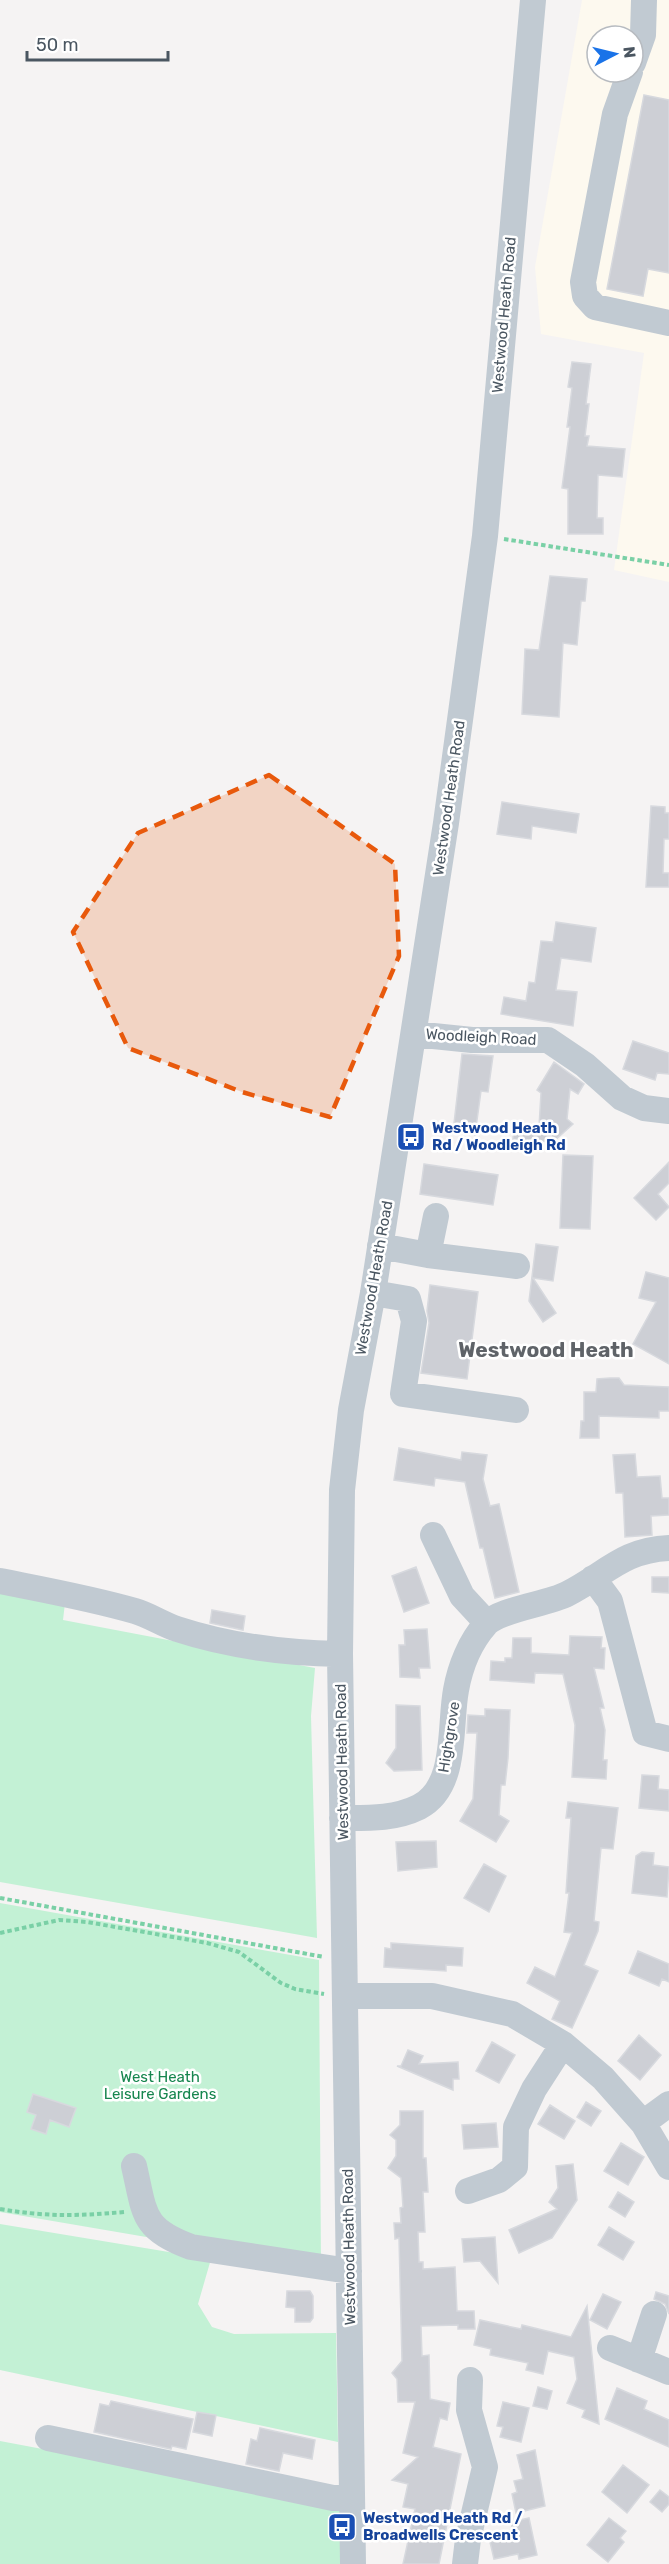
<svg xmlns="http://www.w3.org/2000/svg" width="669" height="2564" viewBox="0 0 669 2564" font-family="Rubik,sans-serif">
<rect width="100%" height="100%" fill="#f5f3f3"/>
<!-- commercial -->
<path fill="#fdf9ef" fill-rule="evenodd" d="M582,0H669V582L614,570L644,353L541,334L535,267ZM597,36H633V72H597Z"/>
<!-- green -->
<path fill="#c3f1d5" d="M0,1591L65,1603L63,1620L315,1668L311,1716L317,1938L0,1882Z
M0,1903L319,1960L321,2267L0,2212Z
M0,2224L211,2259L198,2304L212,2327L234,2334L336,2333L338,2442L0,2370Z
M0,2441L340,2505V2564H0Z"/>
<!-- building -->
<path fill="#cdcfd5" stroke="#d7d9de" stroke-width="1.5" d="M644,95L669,100V273L648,269L643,296L607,289Z
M572,362L591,364L586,404H589L585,436H589L587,446L625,449L622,477L598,475L597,518H603V534H568V489L562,488L570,427H567L572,388L568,387Z
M550,576L587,579L585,601H581L577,645L563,643L559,717L522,714L525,649L539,650Z
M502,802L579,814L576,833L532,826L531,839L497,834Z
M651,806L665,807V813H669V839H664L663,873H669V887H646Z
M556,922L596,928L591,962L561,958L556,990L577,992L573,1026L501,1014L504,997L526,1001L529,982L535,983L541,941L553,942Z
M633,1041L669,1053V1074L657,1073L655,1080L623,1069Z
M462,1054L493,1056L488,1092L481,1091L475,1135L453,1132Z
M554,1062L584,1084L578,1094L570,1089L567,1119L573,1124L553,1142L513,1139L514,1125L539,1127L541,1093L537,1090Z
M563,1155L593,1156L590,1229L560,1228Z
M669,1162V1183L658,1194L669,1207L656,1220L634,1198Z
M424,1164L498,1175L493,1205L420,1194Z
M536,1244L558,1247L553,1281L533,1278L556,1313L543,1322L529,1301Z
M646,1272L669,1278V1364L633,1344L656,1302L639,1298Z
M430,1285L478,1292L467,1379L421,1373L429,1323L427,1311Z
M610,1378H619L624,1385L669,1387V1411H659V1418L599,1416V1438H580L581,1421H584V1392H596L597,1379Z
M399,1448L461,1460L462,1452L487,1455L483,1479L490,1506L499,1504L519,1592L495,1598L483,1548H480L465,1482L435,1478L434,1486L394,1480Z
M635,1454L637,1477L660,1476L662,1498H669V1515L651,1516L652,1535L625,1537L623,1493H616L613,1455Z
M416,1567L429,1603L404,1612L392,1576Z
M652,1577H669V1593L652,1592Z
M212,1610L245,1616L243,1630L210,1623Z
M427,1629L430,1668H419L420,1678L400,1677L399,1645H405L404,1630Z
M570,1636L602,1637L601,1648H605L604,1669L594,1668L604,1708H600L605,1730L603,1760H607L606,1779L572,1777L575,1725L563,1674L535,1673L534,1683L490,1680L491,1661L505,1662V1658H512L513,1638H531V1653L569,1655Z
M396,1705L420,1706L422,1770L394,1771L386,1763L396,1748Z
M485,1709L510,1710L508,1758L505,1785H501L499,1815L509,1821L496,1842L460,1821L473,1799L477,1733H467L468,1715L485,1716Z
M642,1775L659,1776L658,1789L669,1790V1811L639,1808Z
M568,1802L618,1808L613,1849L601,1848L594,1921L599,1922L598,1931L584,1965L598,1971L572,2028L552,2019L560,2001L527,1983L535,1967L555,1977L572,1933L564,1932L569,1893H566L571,1818H566Z
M436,1841L437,1867L398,1871L396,1842Z
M642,1852L654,1853L653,1865L669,1867L667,1897L632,1893L636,1856Z
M484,1864L506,1876L489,1912L464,1898Z
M391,1943L463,1948L462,1966L446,1965V1971L384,1967L385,1948L391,1949Z
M638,1951L669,1964V1982L662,1979L659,1986L629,1973Z
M639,2035L661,2055L640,2080L618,2061Z
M492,2042L515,2055L499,2083L476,2071Z
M408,2050L423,2056L419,2064L458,2062L459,2079H453V2090L397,2066H401Z
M33,2094L76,2108L69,2127L50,2120L46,2134L31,2129L36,2115L27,2112Z
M586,2102L601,2111L591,2126L577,2117Z
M550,2105L575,2121L564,2139L538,2124Z
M400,2111H423V2158H426L428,2192H423L425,2232H418L419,2262H423V2269L455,2267L457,2311H474L475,2329H458V2325L421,2326L422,2356L429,2355L430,2399L450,2403L447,2420L440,2418L433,2447L461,2454L439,2564H403L415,2509L403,2507L408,2484L392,2480L418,2457L403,2453L415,2402H398L397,2379L392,2373L402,2361L399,2238L395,2239L394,2223H401L400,2208L403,2207L401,2178L388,2168L396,2156V2140L390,2135L400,2125Z
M496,2123L498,2147L464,2149L462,2125Z
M621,2143L644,2157L628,2185L604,2171Z
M573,2164L577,2200L552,2238L519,2253L509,2230L557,2209L549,2202L558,2188L556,2166Z
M618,2192L634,2202L625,2217L609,2207Z
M609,2227L634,2242L623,2260L598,2245Z
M495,2237L498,2283L480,2261L464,2262L462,2239Z
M287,2291H310L313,2296V2318L310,2322H295V2308L286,2307Z
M656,2292L669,2296V2314L665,2304L654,2299Z
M603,2294L621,2302L607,2329L590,2320Z
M587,2306L599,2424L582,2417L585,2410L567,2403L577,2379L574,2357L548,2351L543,2374L526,2370L528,2363L490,2355L491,2349L474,2345L480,2320L521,2329L522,2325L571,2337Z
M538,2387L552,2391L547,2409L533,2406Z
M617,2388L647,2401L644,2409L669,2420V2447L605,2419Z
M111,2401L193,2419L186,2449L172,2446L171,2449L94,2432L100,2404L109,2406Z
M503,2402L529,2408L521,2442L500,2437L503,2427L497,2426Z
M197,2412L216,2415L212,2436L193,2432Z
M260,2428L315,2440L312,2459L283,2453L279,2471L246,2464L251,2439L257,2441Z
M535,2450L545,2506L516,2513L512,2494L517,2492L514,2481L523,2479L517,2455Z
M623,2465L649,2485L627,2513L602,2492Z
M660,2490L669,2497V2504L662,2512L650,2502Z
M529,2518L537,2555L519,2559L518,2554L494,2559L490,2542L514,2537L511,2522Z
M609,2518L626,2531L620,2538L624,2542L608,2562L587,2545Z"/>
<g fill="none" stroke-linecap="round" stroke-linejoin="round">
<!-- path -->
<path stroke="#7ad0a6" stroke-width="4" stroke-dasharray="4.5 3" stroke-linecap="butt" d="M504,539L669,565
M0,1898L324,1957
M0,1933L59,1920L87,1922L207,1943L239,1952L281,1983L295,1989L324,1994
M0,2209C47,2217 77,2216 124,2212"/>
<!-- minor -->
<path stroke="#c1cad2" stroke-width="26" d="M633,63L643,35L644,0
M630,72L615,114L583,282L585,296L595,307L669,323
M414,1034L472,1040H548L585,1065L622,1098L644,1108L669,1111
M380,1246L428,1255L436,1216
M428,1255L517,1266
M373,1293L408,1299L414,1321L403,1394L516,1410
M433,1535L462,1596L487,1623
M593,1578L610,1601L645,1733L669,1739
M0,1581C45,1590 90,1598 135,1611C149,1615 162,1624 177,1629C229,1646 285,1653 340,1654
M342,1818C368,1818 395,1819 419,1807C458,1787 449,1727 456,1690C460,1667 470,1642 486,1624C500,1609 548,1604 567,1594C605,1575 622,1550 669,1548
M346,1996H432L512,2014L563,2044L603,2078L643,2123L669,2167
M643,2123L669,2104
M134,2166C145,2213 141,2229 191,2247L349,2271
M468,2191L499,2180L515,2167L516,2127L534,2089L563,2044
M610,2348L669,2372
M639,2360L654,2314
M48,2438L333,2498H352
M353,2564L340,1654L342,1490L351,1410L373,1293L446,823L485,536L533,0
M465,2564L468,2539L485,2467L469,2410L470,2380"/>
</g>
<!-- marked area -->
<path fill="#e8590c" fill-opacity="0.2" stroke="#e8590c" stroke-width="4.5" stroke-dasharray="12 8" stroke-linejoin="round" d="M269,775L395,864L399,956L330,1117L242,1092L128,1048L73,932L138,833Z"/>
<!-- icons -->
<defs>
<g id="bus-square" transform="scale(1.5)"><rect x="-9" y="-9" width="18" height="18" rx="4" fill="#1a4fb4" stroke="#fff"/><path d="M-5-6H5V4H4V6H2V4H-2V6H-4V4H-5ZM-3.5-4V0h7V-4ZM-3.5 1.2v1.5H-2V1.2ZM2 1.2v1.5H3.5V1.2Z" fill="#fff"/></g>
</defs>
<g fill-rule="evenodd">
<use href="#bus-square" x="411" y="1137"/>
<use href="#bus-square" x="342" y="2527"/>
</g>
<g text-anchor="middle" stroke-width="5" stroke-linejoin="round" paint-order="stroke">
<!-- street labels -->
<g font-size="15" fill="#4a5661" stroke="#fff">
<text transform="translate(504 315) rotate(-85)" y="5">Westwood Heath Road</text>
<text transform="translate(449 798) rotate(-82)" y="5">Westwood Heath Road</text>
<text transform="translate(481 1037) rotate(3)" y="5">Woodleigh Road</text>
<text transform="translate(374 1278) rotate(-80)" y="5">Westwood Heath Road</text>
<text transform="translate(449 1737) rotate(-81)" y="5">Highgrove</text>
<text transform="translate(342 1762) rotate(-91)" y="5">Westwood Heath Road</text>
<text transform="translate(349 2247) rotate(-91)" y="5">Westwood Heath Road</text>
</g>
<!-- transit labels -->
<g font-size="15" font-weight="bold" fill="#164399" stroke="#fff" text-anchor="start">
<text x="432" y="1133">Westwood Heath<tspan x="432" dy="17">Rd / Woodleigh Rd</tspan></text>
<text x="363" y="2523">Westwood Heath Rd /<tspan x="363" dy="17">Broadwells Crescent</tspan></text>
</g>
<!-- park labels -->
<g font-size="15" fill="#17864f" stroke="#fff">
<text x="160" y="2082">West Heath<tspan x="160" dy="17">Leisure Gardens</tspan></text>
</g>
<!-- district labels -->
<g font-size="21" font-weight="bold" fill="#5f6368" stroke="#fff">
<text x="546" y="1357">Westwood Heath</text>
</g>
</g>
<!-- north arrow -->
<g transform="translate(615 54) rotate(83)"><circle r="28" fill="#ffffff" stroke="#b7bbc0" stroke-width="1.5"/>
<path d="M0-4.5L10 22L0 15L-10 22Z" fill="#1a73e8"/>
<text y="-9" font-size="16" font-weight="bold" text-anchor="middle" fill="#4a5661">N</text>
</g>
<!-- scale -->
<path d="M27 51v9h141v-9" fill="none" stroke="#4a5661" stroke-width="3"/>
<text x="36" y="51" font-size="18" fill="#4a5661" stroke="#ffffff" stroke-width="4.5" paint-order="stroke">50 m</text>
</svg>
